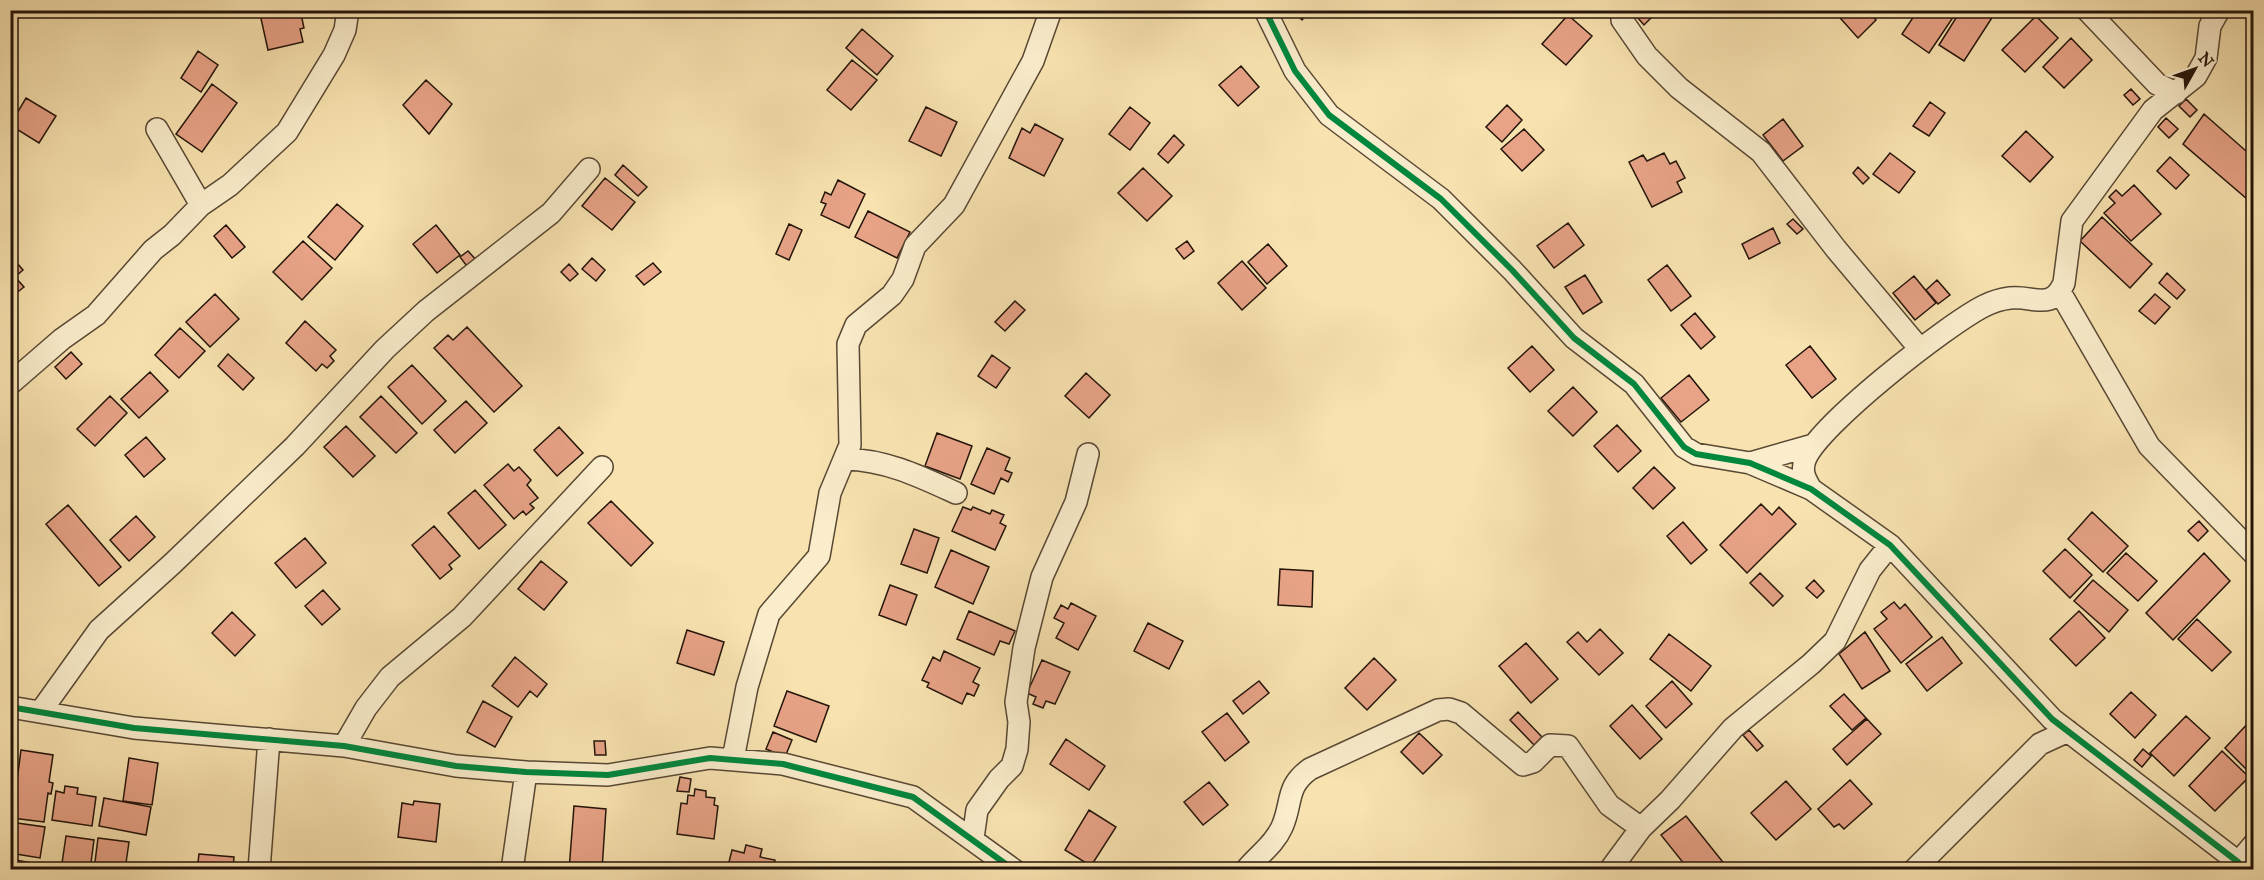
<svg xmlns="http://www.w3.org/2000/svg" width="2264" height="880" viewBox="0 0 2264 880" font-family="'IM FELL Great Primer',serif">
<rect width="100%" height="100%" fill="#f8e3b0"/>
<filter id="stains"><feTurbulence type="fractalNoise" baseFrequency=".00333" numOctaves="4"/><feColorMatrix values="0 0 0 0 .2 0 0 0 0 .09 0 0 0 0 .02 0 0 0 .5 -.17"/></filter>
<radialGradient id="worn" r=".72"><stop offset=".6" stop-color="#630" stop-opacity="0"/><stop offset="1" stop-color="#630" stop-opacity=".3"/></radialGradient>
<!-- building -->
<path fill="#e8a387" stroke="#23140a" stroke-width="1.5" d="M275,10H295L296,15L301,14L304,28L300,29L303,42L268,50L260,14Z
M1292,10H1311L1302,20Z
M1631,10H1659L1644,25Z
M1833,10H1867L1876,20L1858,38Z
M1918,10H1958L1929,53L1902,34Z
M1961,10H1997L1964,61L1939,45Z
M1568,15L1592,36L1566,65L1542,44Z
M2036,16L2058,38L2025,72L2002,50Z
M862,29L893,56L877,75L846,48Z
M2071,38L2092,60L2064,88L2043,67Z
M198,51L218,65L201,92L181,78Z
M852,60L877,80L851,110L827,90Z
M1241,66L1259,87L1238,106L1219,85Z
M426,80L452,104L429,134L403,105Z
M212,84L237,103L202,152L176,134Z
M2131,89L2140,99L2133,105L2124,95Z
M26,98L56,116L39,143L10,125Z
M2186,99L2197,110L2190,117L2179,106Z
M1930,102L1945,113L1929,136L1913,126Z
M1507,105L1522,120L1502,142L1486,127Z
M926,107L957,122L941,156L909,141Z
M1130,107L1150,123L1130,150L1109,134Z
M2204,114L2254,158V191L2247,199L2183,144Z
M2166,118L2178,129L2169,138L2158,127Z
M1783,119L1803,146L1783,161L1763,135Z
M1035,124L1063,139L1044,176L1009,158L1022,128L1030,133Z
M1524,129L1544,150L1522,171L1501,149Z
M2026,131L2053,157L2030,182L2002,156Z
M1174,135L1184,145L1168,163L1158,154Z
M1664,153L1670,164L1676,161L1685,178L1677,182L1682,192L1652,207L1629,162L1643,155L1647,161Z
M1890,153L1915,172L1899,193L1873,174Z
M2170,157L2189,175L2176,189L2157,171Z
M623,165L647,187L638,196L615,175Z
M1858,167L1869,178L1863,184L1853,173Z
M1143,168L1172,196L1147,221L1118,193Z
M605,178L635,202L612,230L582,206Z
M838,180L865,194L849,228L821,215L826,204L821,202L825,192L831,195Z
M2134,185L2161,214L2131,241L2104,213L2115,203L2109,197L2116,190L2122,196Z
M337,204L363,226L335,260L308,237Z
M868,211L910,232L897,258L855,237Z
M2102,217L2152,264L2130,288L2080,241Z
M1793,219L1803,229L1797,234L1787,224Z
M1568,223L1584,245L1554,268L1537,246Z
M789,224L802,230L789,260L776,254Z
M226,225L245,247L232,258L214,236Z
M436,225L460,255L437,273L413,244Z
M1773,228L1780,243L1749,259L1742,244Z
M303,241L332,268L302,300L273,272Z
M1187,241L1194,251L1184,259L1176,249Z
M1268,244L1287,266L1267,284L1248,262Z
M468,251L478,262L469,269L460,257Z
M10,255L23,270L15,277L24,287L10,298Z
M592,258L605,270L596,281L582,269Z
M1242,261L1266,288L1242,310L1218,283Z
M653,263L661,272L644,285L636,276Z
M569,264L578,274L570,281L561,272Z
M1667,265L1691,296L1671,311L1648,280Z
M2167,273L2185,290L2177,299L2159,283Z
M1585,275L1602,302L1583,314L1565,287Z
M1914,276L1936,303L1915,320L1893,293Z
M1937,280L1950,295L1938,304L1926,290Z
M215,294L239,319L210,347L186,322Z
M2155,294L2170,307L2155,324L2139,311Z
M1015,301L1025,310L1005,331L995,322Z
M1695,313L1715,337L1701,349L1681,325Z
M305,321L336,350L330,356L334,361L327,368L322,364L316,371L286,343Z
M467,327L522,386L494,412L434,348L448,335L453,340Z
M180,328L205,351L179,378L155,355Z
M1532,346L1554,370L1530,392L1508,368Z
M1810,346L1836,379L1812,398L1786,365Z
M71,352L82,364L66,379L55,367Z
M228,354L254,378L243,390L218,366Z
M992,355L1010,368L996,388L978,376Z
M412,365L446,401L422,424L388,387Z
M150,372L168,391L139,418L121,399Z
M1086,373L1110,395L1089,418L1065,396Z
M1689,375L1709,400L1681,422L1661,398Z
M1573,387L1597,412L1573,436L1548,411Z
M110,396L127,413L95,446L77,429Z
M381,396L417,433L396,453L360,417Z
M466,401L487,423L455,453L434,430Z
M1617,425L1641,451L1618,472L1594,446Z
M346,426L375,456L353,477L324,447Z
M559,427L583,453L557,476L534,450Z
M937,433L972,446L960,479L925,466Z
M146,437L165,459L144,477L125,455Z
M987,448L1010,458L1005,470L1012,473L1008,482L1001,478L994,494L971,484Z
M508,464L514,471L519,467L531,480L527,485L538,498L530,504L534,508L526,515L523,511L514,519L484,485Z
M1654,467L1675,488L1653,509L1633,488Z
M475,490L506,525L479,549L448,513Z
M611,501L653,543L631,566L588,523Z
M1761,504L1772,515L1779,507L1796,524L1747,573L1720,545Z
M68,505L121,567L99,586L46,524Z
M963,507L971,510L973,507L990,514L992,510L1004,515L1000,523L1006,526L995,550L952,531Z
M2092,512L2128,546L2103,572L2068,539Z
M136,516L155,537L129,561L110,540Z
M2199,521L2208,531L2198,541L2188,531Z
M1683,522L1707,550L1691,564L1667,536Z
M434,526L460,556L449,565L452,569L440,579L412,545Z
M914,529L939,538L927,573L901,564Z
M305,538L326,563L296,588L275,563Z
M2065,549L2092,575L2070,598L2043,571Z
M951,550L989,567L973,604L935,587Z
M2126,553L2157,581L2138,601L2107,573Z
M2204,553L2230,581L2173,640L2146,613Z
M541,561L567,582L544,610L518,589Z
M1280,569L1313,571L1312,607L1278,605Z
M1760,573L1783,596L1773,606L1750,583Z
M1814,580L1824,591L1817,598L1806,588Z
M2093,580L2128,610L2109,632L2074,601Z
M890,585L917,595L906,625L879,615Z
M323,590L340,609L322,625L305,606Z
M1894,602L1900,609L1905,604L1932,637L1901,663L1874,629L1887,619L1881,612Z
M1071,603L1096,616L1078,650L1056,638L1064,623L1054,618L1061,605L1068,609Z
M969,611L1015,631L1009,644L1000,641L994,655L957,639Z
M2079,611L2105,638L2076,666L2050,639Z
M232,612L255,635L235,656L212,633Z
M2197,619L2231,652L2212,671L2178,639Z
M1148,623L1183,641L1169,669L1134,651Z
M1600,629L1623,653L1599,675L1567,642L1578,632L1587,642Z
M687,630L724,642L714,675L677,663Z
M1865,632L1890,671L1862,689L1839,654Z
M1669,634L1711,666L1691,691L1650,659Z
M1942,637L1962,663L1927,691L1906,664Z
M1526,643L1558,679L1531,703L1499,666Z
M944,651L980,668L973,682L979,685L974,696L967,693L962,704L927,687L929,683L922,680L933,657L940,661Z
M515,657L547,684L537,697L530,691L518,707L492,686Z
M1374,658L1396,680L1367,710L1345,688Z
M1042,660L1070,672L1055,704L1046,701L1043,708L1033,704L1036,697L1027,693Z
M1259,681L1269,693L1243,714L1233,701Z
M1672,681L1692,704L1666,728L1646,706Z
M787,691L829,706L816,742L774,726Z
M2131,692L2156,715L2135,738L2110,714Z
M1844,694L1866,718L1852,730L1830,706Z
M483,701L512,717L495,747L467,732Z
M1632,705L1662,739L1640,759L1610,726Z
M1518,712L1542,737L1534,745L1510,720Z
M1227,713L1249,742L1225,761L1202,732Z
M2186,716L2210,738L2174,776L2150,753Z
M1867,719L1881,734L1847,765L1833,749Z
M2251,720L2254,722V767L2249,772L2225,748Z
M1749,730L1763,746L1757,751L1743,735Z
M773,732L792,740L785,757L766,749Z
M1419,733L1442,755L1423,774L1401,752Z
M1066,739L1105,766L1089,790L1050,764Z
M594,741H605L606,755H595Z
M2143,749L2151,756L2142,767L2134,760Z
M21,750L53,755L49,782L53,783L51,794L48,793L44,822L12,818Z
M2222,751L2249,777L2215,811L2189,786Z
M129,758L158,763L152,805L123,801Z
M680,777L691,779L689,792L677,791Z
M1850,780L1872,804L1844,829L1839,824L1834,827L1818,809Z
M1786,781L1811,809L1776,840L1751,813Z
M1209,782L1228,805L1203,825L1184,802Z
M65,786L78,788L77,794L96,797L92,826L52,820L56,791L64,793Z
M695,789L706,791V797L715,798L714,805L718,806L714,839L677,834L681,803L687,804L688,795L694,796Z
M104,798L151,807L146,835L99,826Z
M414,801L440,804L436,842L398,837L402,803L413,805Z
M574,806L606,809L602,870H569Z
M1089,810L1116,827L1091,866L1065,850Z
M1686,816L1726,866L1722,870H1689L1661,835Z
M10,822L45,827L40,858L10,853Z
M66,836L94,840L90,870H61Z
M98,838L129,842L125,870H94Z
M746,845L762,849L760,857L775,860L773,870H727L732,850L744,853Z
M199,854L234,857L233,870H197Z
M10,859L38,864L37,870H10Z"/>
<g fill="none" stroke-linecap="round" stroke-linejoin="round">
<!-- minor casing -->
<g stroke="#584834" stroke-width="24">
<path id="minor" d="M1265,10L1295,71L1329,115L1441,199L1512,270L1574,338L1634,384L1684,447L1696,454L1750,463L1811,489L1890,545L2052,719L2238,862
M2087,10L2157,84L2176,93
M1622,20L1647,56L1679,88L1761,152L1836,249L1920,349
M157,129L201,205
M2060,292L2149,446L2254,554
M10,384L62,339L96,315L153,250L172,235L201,205L230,185L287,132L334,55L345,30L348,10
M845,459C886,460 919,476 956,493
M1750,463L1813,445
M1811,489C1805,479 1801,472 1805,460C1818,425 1948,324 1984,306C1992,302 2001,299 2010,298C2033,295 2051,312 2064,283L2072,221L2153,110L2196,76L2206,58L2210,26L2219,10
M10,707L134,728L344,746L456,766L526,772L608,775L710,758L783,764L913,797L1014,870
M41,711L99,630L172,564L295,446L385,349L426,311L551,213L589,169
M344,746L366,708L390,677L462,617L602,467
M733,759L747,687L769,614L819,556L830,493L850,445L848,344L856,325L892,295L903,279L915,246L954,205L1033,61L1051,10
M973,838L977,810L999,779L1012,766L1017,749L1019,722L1016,702L1024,648L1042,577L1076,502L1088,454
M259,870L269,739
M512,870L526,772
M1246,870C1258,855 1274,845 1282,827C1293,802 1285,787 1310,769L1438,710L1449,709L1461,713L1523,765L1533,762L1550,745L1568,746L1609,805L1641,828
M1610,870L1641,828L1670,800L1733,728L1811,664L1835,641L1870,570L1890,545
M1914,870L2040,744L2068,731
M2232,870L2254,844"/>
</g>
<!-- minor -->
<use href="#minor" stroke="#faedcc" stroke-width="21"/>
<!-- cycleway casing -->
<g stroke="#faedcc" stroke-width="10">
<path id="cycleway" d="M1265,10L1295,71L1329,115L1441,199L1512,270L1574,338L1634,384L1684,447L1696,454L1750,463L1811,489L1890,545L2052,719L2238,862
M10,707L134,728L344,746L456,766L526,772L608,775L710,758L783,764L913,797L1014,870"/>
</g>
<!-- cycleway -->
<use href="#cycleway" stroke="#00873e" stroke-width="6"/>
</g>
<!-- margin -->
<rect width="2264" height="880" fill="none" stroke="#f8e3b0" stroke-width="36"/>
<rect x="12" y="12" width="2240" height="856" fill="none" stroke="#23140a" stroke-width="3"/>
<rect x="18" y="18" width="2228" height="844" fill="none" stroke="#23140a" stroke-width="1.5"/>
<!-- north arrow -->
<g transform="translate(2195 69) rotate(50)" stroke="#faedcc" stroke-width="4.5" paint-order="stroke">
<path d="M0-4.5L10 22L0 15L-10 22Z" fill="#23140a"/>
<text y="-9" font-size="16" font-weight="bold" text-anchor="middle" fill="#23140a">N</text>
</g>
<rect width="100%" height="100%" filter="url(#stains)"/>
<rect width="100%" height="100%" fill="url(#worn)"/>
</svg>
